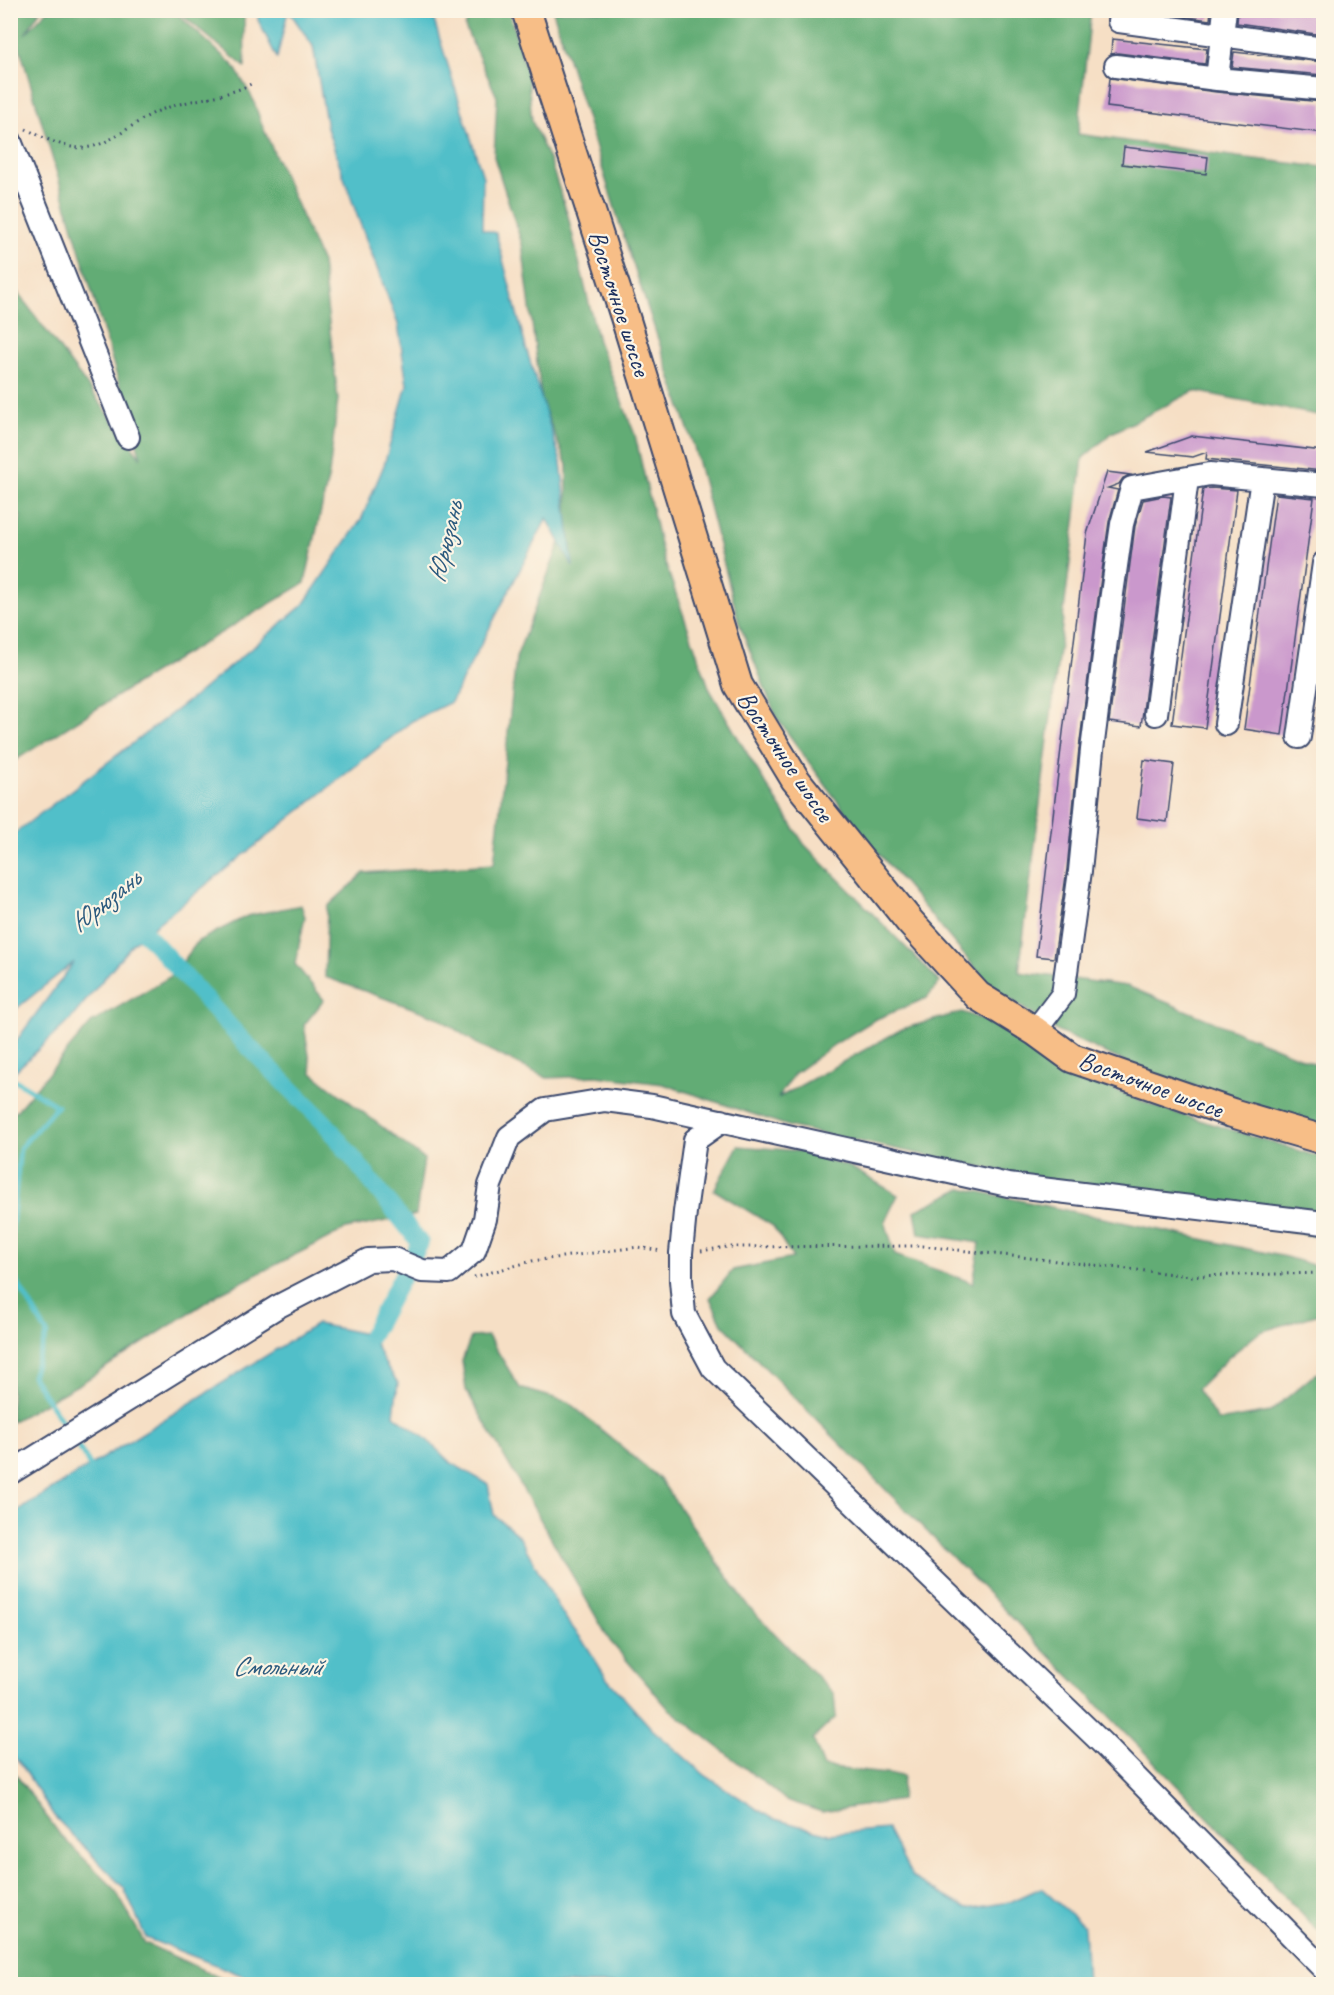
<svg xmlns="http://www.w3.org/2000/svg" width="1334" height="1995" viewBox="0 0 1334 1995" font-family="Caveat,sans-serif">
<rect width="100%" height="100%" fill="#fcf5e5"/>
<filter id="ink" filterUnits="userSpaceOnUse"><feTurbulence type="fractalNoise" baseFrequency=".0167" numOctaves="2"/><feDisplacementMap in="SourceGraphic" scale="12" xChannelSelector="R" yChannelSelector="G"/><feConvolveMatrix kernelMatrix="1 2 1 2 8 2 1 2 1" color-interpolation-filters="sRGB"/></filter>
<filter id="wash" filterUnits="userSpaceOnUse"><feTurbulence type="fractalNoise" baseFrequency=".008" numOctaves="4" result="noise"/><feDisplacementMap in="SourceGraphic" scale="24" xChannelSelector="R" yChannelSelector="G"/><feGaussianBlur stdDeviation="1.35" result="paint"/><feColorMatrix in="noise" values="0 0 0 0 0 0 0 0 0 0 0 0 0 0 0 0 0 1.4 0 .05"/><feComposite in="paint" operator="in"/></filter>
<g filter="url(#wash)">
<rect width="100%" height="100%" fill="#f6dfc5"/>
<!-- forest -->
<path fill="#62ac74" stroke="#3e6e69" stroke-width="1.5" d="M11,11H40L25,34L47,11H174L234,66L253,99L262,125L322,263L338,399L329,474L305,583L150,675L11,763V556L21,516L10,513V282L141,458L18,42L11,52Z
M177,11H244L245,67Z
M471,11H509L528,78L532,121L551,164L568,216L598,341L635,435L663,557L710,690L754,765L804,844L940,982L927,998L874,1020L835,1044L794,1074L778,1098L902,1029L962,1012L1005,1028L1041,1059L1157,1107L1323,1158V1238L791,1127L663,1084L597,1076L547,1078L479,1045L437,1017L325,977L327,907L364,873L494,864L516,658L567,524V465L542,403L522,244L494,157L497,97L465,27Z
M553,11H1091L1078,134L1238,157L1323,167V416L1194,391L1112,433L1083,458L1019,972L1127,986L1323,1067V1127L1145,1071L1059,1032L990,986L851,820L776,717L739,623L694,447L620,225Z
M301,905L305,917L295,964L324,1000L304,1025L312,1073L424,1159L416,1215L346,1229L220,1293L83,1382L11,1422V1115L18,1109L91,1023L173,975L198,941L247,916Z
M738,1146L800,1151L850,1167L898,1195L885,1221L895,1255L973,1283L980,1243L919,1234L915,1211L962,1188L1286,1257L1323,1268V1313L1260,1332L1229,1357L1197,1389L1218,1421L1270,1412L1315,1374L1323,1372V1936L1117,1724L722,1324L710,1298L733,1270L793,1258L773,1226L714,1190Z
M488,1336L520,1388L568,1402L659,1478L748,1606L834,1694L836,1717L813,1739L824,1767L903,1776L901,1800L822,1812L786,1800L668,1708L610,1641L466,1390L462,1361L471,1337Z
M11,1768L61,1836L114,1888L145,1943L233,1984H11Z"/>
<!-- water -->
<path fill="#51bfc9" stroke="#367794" stroke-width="1.5" d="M258,11H288L277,58L258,20Z
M289,11H431L483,177L482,229L496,233L526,348L561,462L573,567L547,518L451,702L412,721L133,943L70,1020L11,1075V1048L74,962L11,1013V836L196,695L303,605L361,520L384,465L407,385L398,324L357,215L327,128L313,46Z
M317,1324L371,1335L384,1362L398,1383L394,1415L425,1438L451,1463L488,1484L494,1515L519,1536L563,1615L586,1645L607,1679L652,1729L706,1776L771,1818L829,1834L887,1829L913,1878L967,1909L1010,1902L1041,1888L1084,1926L1087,1984H255L244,1976L146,1938L124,1888L54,1816L20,1763L11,1754V1515Z"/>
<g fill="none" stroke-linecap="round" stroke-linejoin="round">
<!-- stream -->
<path stroke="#51bfc9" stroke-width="5" d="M10,1077L57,1106L20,1148L10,1246
M10,1270L47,1333L32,1376L67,1429
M74,1440L93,1470"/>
<!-- canal -->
<path stroke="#51bfc9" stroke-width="18" d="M130,916L242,1040L325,1123L420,1243L371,1335"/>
</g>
<g id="blocks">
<!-- building -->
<path fill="#ca98cc" d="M1168,10H1211L1210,20L1167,14Z
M1238,10H1323V35L1237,23Z
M1112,39L1207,49L1205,64L1118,53L1111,54Z
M1234,52L1323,62V75L1232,67Z
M1110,78L1216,92L1323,102V133L1107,107Z
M1124,147L1208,157L1206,174L1122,164Z
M1192,436L1323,451V471L1206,459L1207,452L1193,457L1147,452Z
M1107,472L1130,475L1123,478L1119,484L1108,488L1118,490L1109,522L1098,599L1079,749L1067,869L1054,958L1036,956L1087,534Z
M1211,488L1237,490L1205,728L1172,724L1203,489Z
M1276,494L1314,498L1282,735L1244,729Z
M1163,496L1171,497L1141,726L1109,722L1135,526L1143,500Z
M1144,760L1174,764L1167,822L1137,818Z"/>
</g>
</g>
<g filter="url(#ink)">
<use href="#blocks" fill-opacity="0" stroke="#3c496d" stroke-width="1.5"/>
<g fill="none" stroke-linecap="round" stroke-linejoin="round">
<!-- minor casing -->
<g stroke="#3c496d" stroke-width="26">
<path id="minor" d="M1225,10L1217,79L1324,89
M1119,21L1324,49
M1116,66L1217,79
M10,141L128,437
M1156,714L1187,479
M1226,724L1262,479
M1299,737L1324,563
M1035,1031L1063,994L1080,871L1092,750L1111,601L1122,524L1132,488L1210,474L1324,485
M722,1121L695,1140L685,1212L681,1253V1280L684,1314L713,1368L1102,1743L1324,1969
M10,1473L277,1307L368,1260L393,1259L422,1271L449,1272L474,1251L485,1219L490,1185L509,1137L545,1110L605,1100L652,1106L1008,1185L1324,1223"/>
</g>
<!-- major casing -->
<g stroke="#3c496d" stroke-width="32">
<path id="major" d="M526,10L625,317L738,685L795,779L910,922L978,996L1035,1031L1072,1058L1232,1113L1324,1140"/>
</g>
<!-- path -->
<path stroke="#3c496d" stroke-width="3" stroke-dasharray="1.5 4.5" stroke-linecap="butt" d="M26,129C42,137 63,148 82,148C109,147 133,122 156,112C188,98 223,99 253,83
M701,1251L727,1247L923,1246L1191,1276L1324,1273
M474,1277L532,1261L638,1247L662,1251"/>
<!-- minor -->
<use href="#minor" stroke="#fff" stroke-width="22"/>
<!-- major -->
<use href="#major" stroke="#f7be87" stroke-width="28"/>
</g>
</g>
<g text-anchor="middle" stroke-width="4.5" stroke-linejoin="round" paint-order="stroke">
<!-- street labels -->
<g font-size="26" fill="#1b2f5e" stroke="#fcf5e5">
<text transform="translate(620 303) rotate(72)" y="9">Восточное шоссе</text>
<text transform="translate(786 756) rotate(56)" y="9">Восточное шоссе</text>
<text transform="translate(1151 1084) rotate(20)" y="9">Восточное шоссе</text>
</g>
<!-- water labels -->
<g font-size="27" font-style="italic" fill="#2b5a7e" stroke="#fcf5e5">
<text transform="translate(445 542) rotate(-77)" y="9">Юрюзань</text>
<text transform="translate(105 901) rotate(-39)" y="9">Юрюзань</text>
<text x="277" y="1675">Смольный</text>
</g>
</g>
<!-- margin -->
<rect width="1334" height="1995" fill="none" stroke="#fcf5e5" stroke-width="36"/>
</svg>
